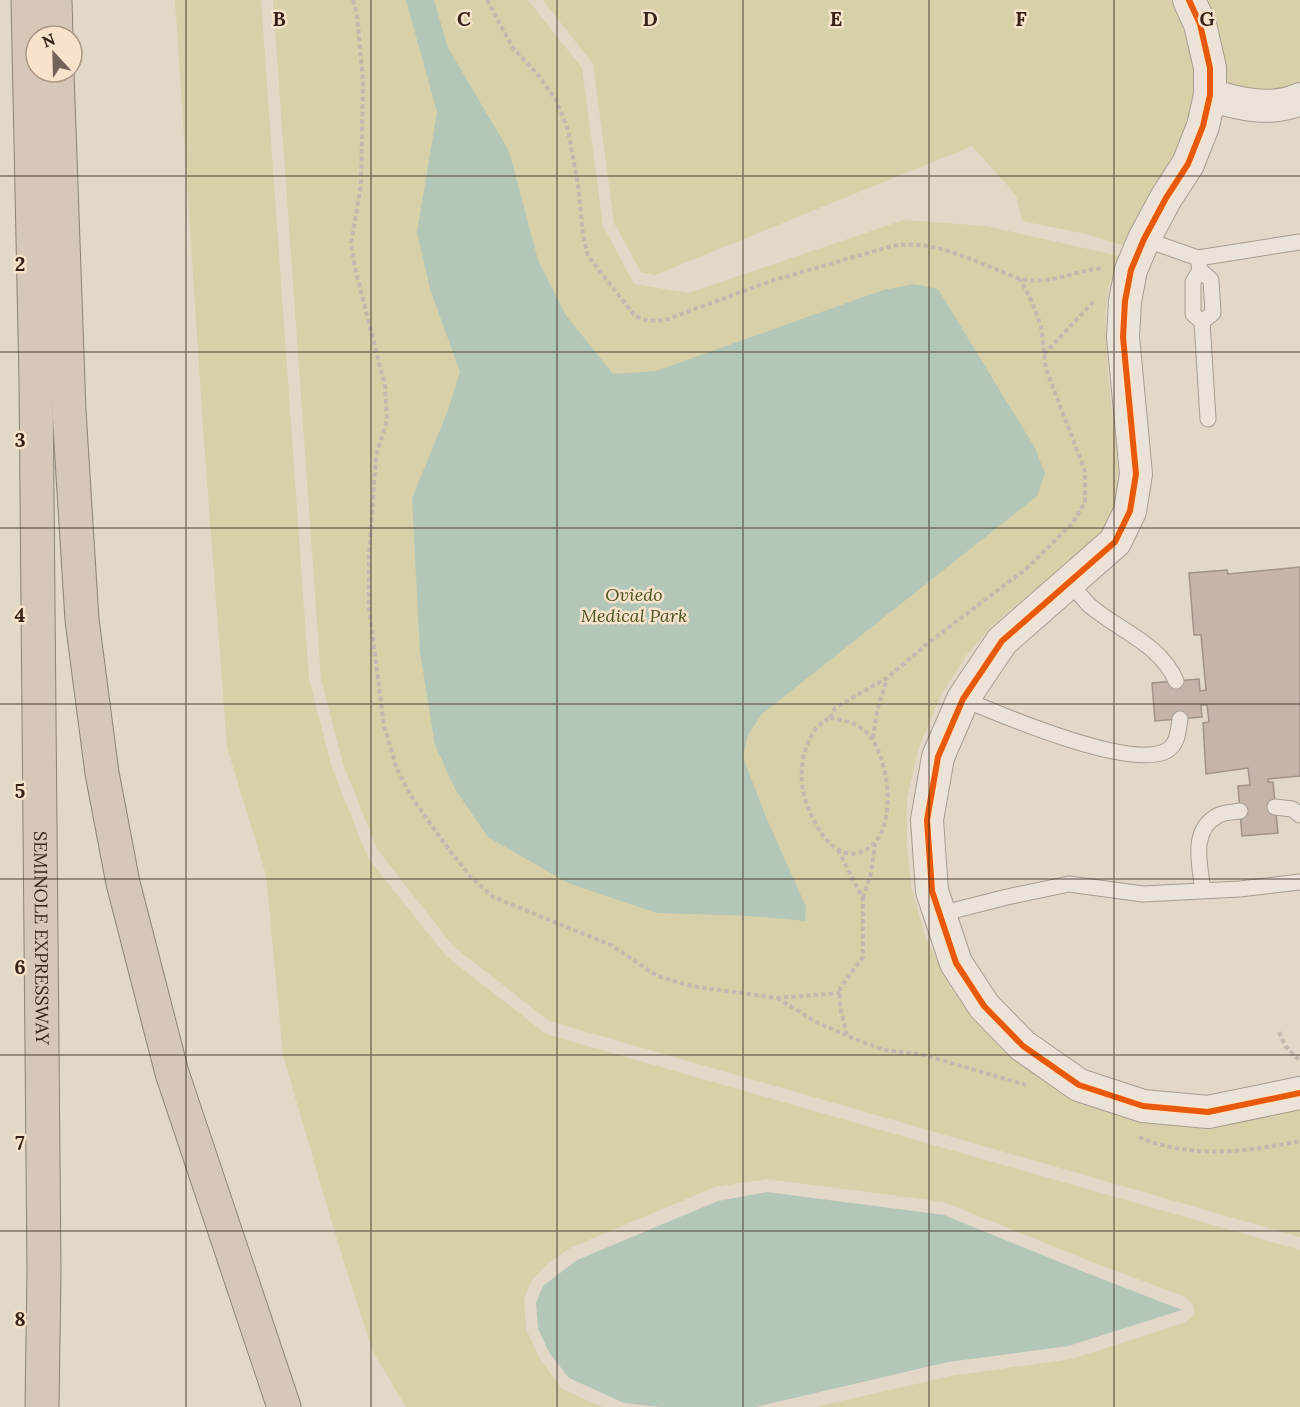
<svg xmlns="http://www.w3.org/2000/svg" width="1300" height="1407" viewBox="0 0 1300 1407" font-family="Lora,serif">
<rect width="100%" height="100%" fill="#e3d7c7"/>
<!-- green -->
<path fill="#d7d0a8" d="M175,0H261L309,679L332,768L368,858L446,956L546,1034L1300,1250V1407H816L951,1376L1072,1359L1186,1322L1194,1314V1306L1185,1297L1087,1260L944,1202L767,1179L715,1187L572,1247L547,1264L532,1280L524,1299L526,1329L540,1359L562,1389L602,1407H406L372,1350L330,1217L283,1055L266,875L227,747L203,427Z
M273,0H528L582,68L603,226L634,284L688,293L904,220L986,226L1119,256L1109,285L1105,314L1108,376L1118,465L1117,496L1111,519L1096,540L993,624L966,656L941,695L919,747L907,798V845L911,886L925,936L951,988L982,1028L1016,1060L1053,1085L1300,1108V1237L549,1021L453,946L377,849L343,764L321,679Z
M543,0H1175C1184,22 1194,46 1196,70C1201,131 1154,195 1125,246L1086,234L1022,221L1016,195L972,146L655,275L641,272L614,223L593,64Z
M1206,0H1300V81C1277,92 1248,92 1224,84Z"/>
<!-- water -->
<path fill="#b3c7b8" d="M406,0H434L448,48L509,151L538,260L565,314L613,374L656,371L883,290L914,284L938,289L1035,448L1045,474L1037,496L762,714L748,735L743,757L765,815L806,907L805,921L751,916L657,913L568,883L488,837L455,789L435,745L420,652L412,498L447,413L460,372L430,289L417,232L437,112Z
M767,1192L944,1215L1084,1272L1182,1310L1068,1346L948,1362L756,1407H661L624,1403L569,1378L550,1354L538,1329L536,1303L543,1286L577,1260L718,1201Z"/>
<!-- building -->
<path fill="#c7b4a8" stroke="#a39287" stroke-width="1.5" d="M1300,567V776L1268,779V782H1273L1278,833L1242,836L1238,786L1250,785L1248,768L1206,774L1203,723L1209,722L1207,705H1201L1202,717L1155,721L1152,683L1199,679L1200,691L1206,690L1201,635H1194L1189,573L1227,570L1228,574Z"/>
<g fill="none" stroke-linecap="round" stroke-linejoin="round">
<!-- lane casing -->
<g stroke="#a79c91" stroke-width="17">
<path id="lane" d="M1144,239L1198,258L1200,270L1211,280L1213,313L1202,322
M1198,258L1300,242
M1200,270L1193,282V314L1202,322L1208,419
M1069,583C1076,590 1082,597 1088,604C1117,630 1160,643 1176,681
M963,699C1001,715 1130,770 1166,751C1178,745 1178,731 1180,719
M1275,807L1292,809L1300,815
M1203,891C1200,865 1190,831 1217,816C1223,812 1233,812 1240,811
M940,914L1007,897L1069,884L1143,894L1240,889L1300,882"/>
</g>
<!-- street casing -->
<g stroke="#a79c91" stroke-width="34">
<path id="street" d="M1189,0L1200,24L1210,68V95L1203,126L1188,164L1166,198L1144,239L1131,270L1125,301L1123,337L1136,474L1130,511L1115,542L1002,641L963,699L938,757L927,820L932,891L956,963L984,1006L1023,1046L1079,1085L1143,1106L1208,1112L1300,1093
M1210,95C1238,104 1272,112 1300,99"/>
</g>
<!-- highway casing -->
<g stroke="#8d8278" stroke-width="35">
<g id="highway">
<path id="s1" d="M28,0L36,381L44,1271L42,1407"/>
<path d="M55,0L56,36"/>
<path d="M57,72L69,411L82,620L102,773L123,883L172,1073L284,1407"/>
</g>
</g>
<!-- path -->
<path stroke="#c3b9b0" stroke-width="4" stroke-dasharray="4.5 3" stroke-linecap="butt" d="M353,0L357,15L363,81L361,185L351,244L355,268L385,386L387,420L376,456L369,556V608L384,726L397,769L411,796L444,843L470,876L493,897L611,945L657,976L691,986L777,998L840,993
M487,0L513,48L539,76L556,100L568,130L578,184L583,235L588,256L635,316L648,321L665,320L771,281L892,246C930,240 960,255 995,269C1003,272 1012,277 1021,279C1053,285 1072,271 1102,268
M1044,354L1094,301
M830,718L835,708L887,678L928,643L1026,569L1072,524L1085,502V471L1046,369L1041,326L1032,302L1020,279
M830,718C842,720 854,722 864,730C891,752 902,842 858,853C829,860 807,813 803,790C798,767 806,728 830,718Z
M873,738L877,711L887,679
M838,850L863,899V957L840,988V1006L847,1036L884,1050L924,1055L1026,1085
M863,898L871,873L875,844
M777,998L818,1023L846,1035
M1279,1032L1286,1047L1300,1061
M1139,1137C1189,1159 1248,1152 1300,1141"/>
<!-- lane -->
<use href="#lane" stroke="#ebe3d9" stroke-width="15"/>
<!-- street -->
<use href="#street" stroke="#ebe3d9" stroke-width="32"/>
<!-- highway -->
<use href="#highway" stroke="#d7c7b8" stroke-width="33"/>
<!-- cycleway casing -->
<g stroke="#f7e3cb" stroke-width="10">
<path id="cycleway" d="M1189,0L1200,24L1210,68V95L1203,126L1188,164L1166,198L1144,239L1131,270L1125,301L1123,337L1136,474L1130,511L1115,542L1002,641L963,699L938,757L927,820L932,891L956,963L984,1006L1023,1046L1079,1085L1143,1106L1208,1112L1300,1093"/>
</g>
<!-- cycleway -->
<use href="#cycleway" stroke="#e8590c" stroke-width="6"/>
</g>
<!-- grid -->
<path fill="none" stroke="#35231a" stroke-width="1.5" stroke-opacity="0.55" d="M186,0V1407M371,0V1407M557,0V1407M743,0V1407M929,0V1407M1114,0V1407M0,176H1300M0,352H1300M0,528H1300M0,704H1300M0,879H1300M0,1055H1300M0,1231H1300"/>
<g text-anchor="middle" stroke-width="5" stroke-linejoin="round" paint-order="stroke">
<!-- park labels -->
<g font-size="18" font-style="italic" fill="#4d5220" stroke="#f7e3cb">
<text x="634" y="601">Oviedo<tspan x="634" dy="21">Medical Park</tspan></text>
</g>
<!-- street labels -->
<g font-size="18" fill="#35231a" stroke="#f7e3cb">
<text dy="6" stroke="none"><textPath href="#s1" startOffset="938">SEMINOLE EXPRESSWAY</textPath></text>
</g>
</g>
<g font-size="20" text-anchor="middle" font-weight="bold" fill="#35231a" stroke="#f7e3cb" stroke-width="5" stroke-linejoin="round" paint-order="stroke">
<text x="279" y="26">B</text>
<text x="464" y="26">C</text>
<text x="650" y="26">D</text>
<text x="836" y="26">E</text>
<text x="1021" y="26">F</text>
<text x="1207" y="26">G</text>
<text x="20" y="271">2</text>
<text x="20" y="447">3</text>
<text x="20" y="622">4</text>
<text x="20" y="798">5</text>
<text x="20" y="974">6</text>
<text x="20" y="1150">7</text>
<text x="20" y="1326">8</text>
</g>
<!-- north arrow -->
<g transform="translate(54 54) rotate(338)"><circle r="28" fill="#f7e3cb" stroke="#a99684" stroke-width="1.5"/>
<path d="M0-4.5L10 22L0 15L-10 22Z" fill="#726257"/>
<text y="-9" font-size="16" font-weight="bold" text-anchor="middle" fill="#35231a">N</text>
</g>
</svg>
